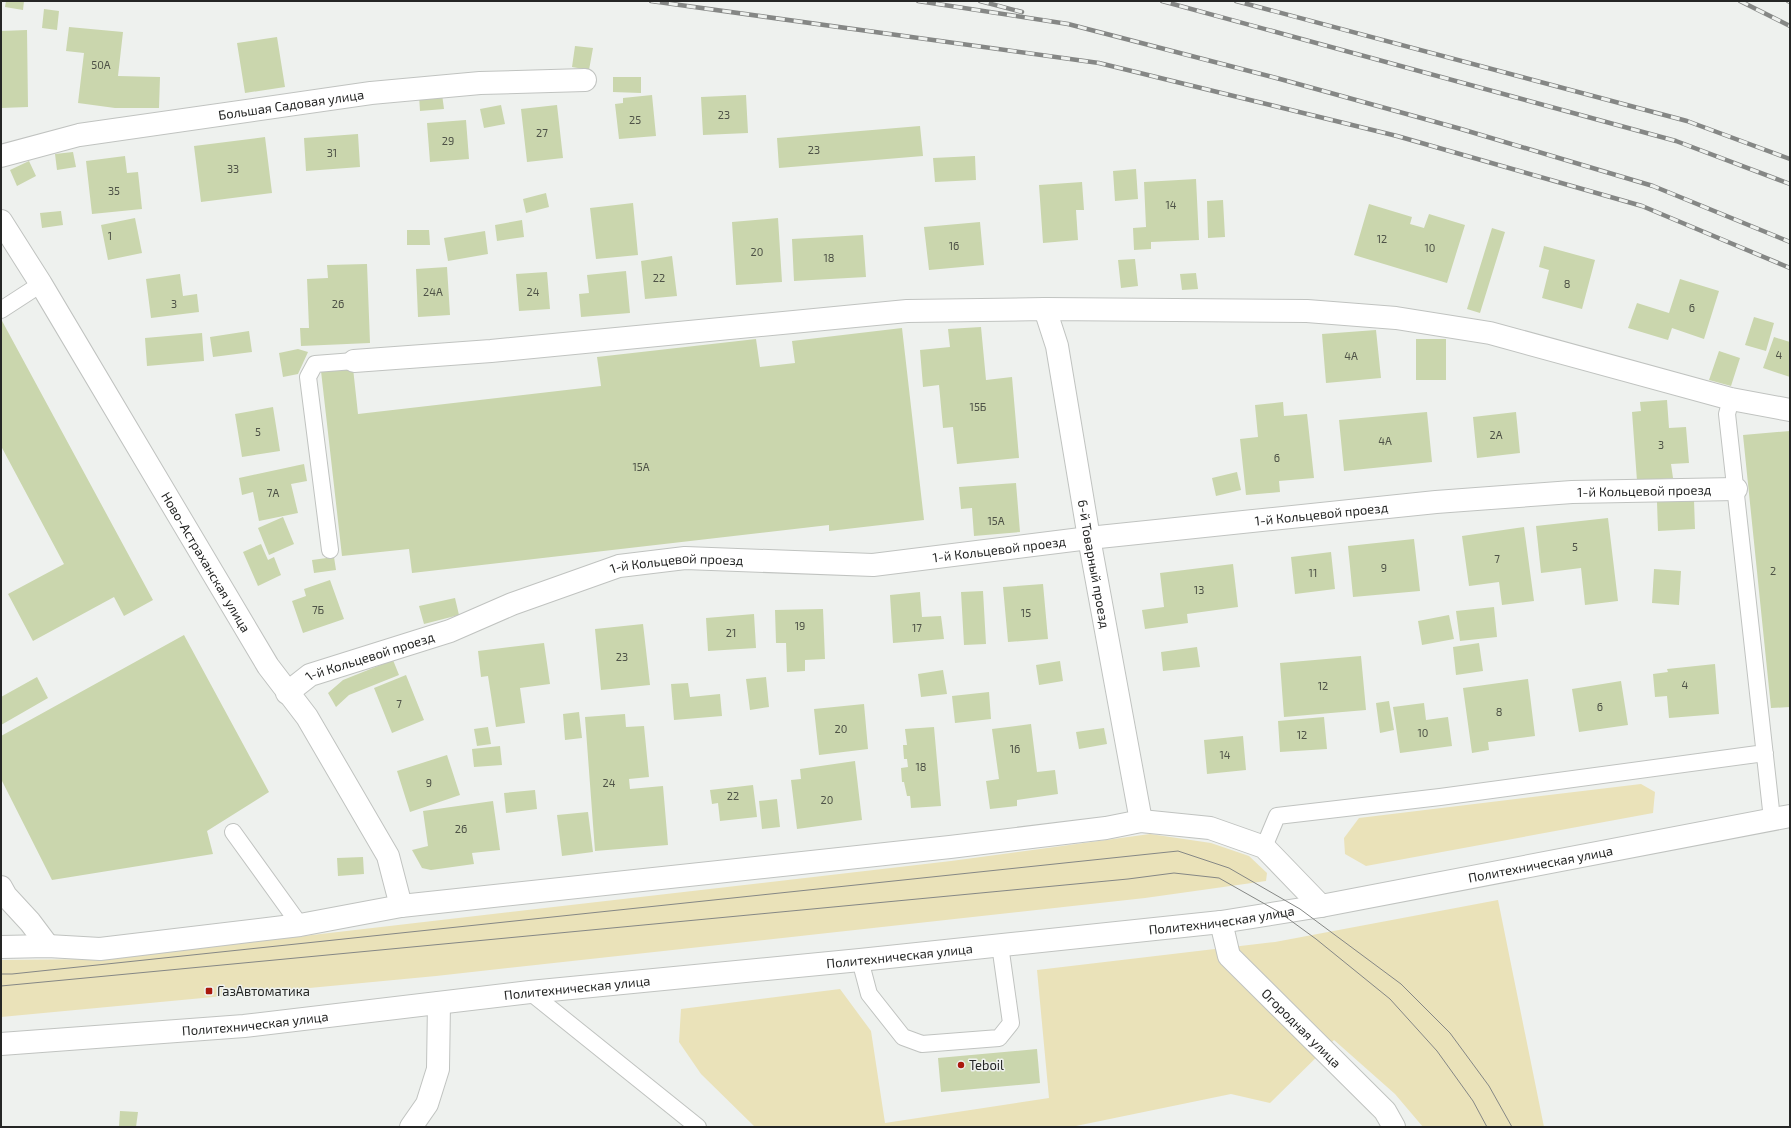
<svg xmlns="http://www.w3.org/2000/svg" width="1791" height="1128" viewBox="0 0 1791 1128" font-family="'Exo 2',sans-serif">
<rect width="100%" height="100%" fill="#eef1ee"/>
<!-- green -->
<path fill="#eae2b9" d="M1641,784L1655,792L1653,813L1366,866L1345,854L1344,838L1359,818Z
M1150,834L1211,843L1249,856L1267,873L1266,881L1145,898L436,976L1,1017V960L105,959L951,861Z
M1498,900L1544,1127H1423L1395,1094L1334,1040L1270,1103L1231,1094L1071,1127H755L701,1074L679,1042L681,1009L840,989L871,1031L885,1123L1049,1098L1037,970L1275,942Z"/>
<!-- building -->
<path fill="#cad6ad" d="M6,1H24L23,10L5,7Z
M44,9L59,11L57,30L42,28Z
M69,27L123,32L118,76L160,77L159,108H115L78,103L84,53L66,51Z
M27,30L28,107L1,108V31Z
M277,37L285,87L245,93L237,43Z
M575,46L593,48L589,70L572,67Z
M613,77H641V93L613,92Z
M442,94L444,109L420,111L419,96Z
M652,95L656,136L619,139L615,104L623,103V98Z
M746,95L748,133L703,135L701,97Z
M501,105L505,124L484,128L480,109Z
M557,105L563,158L527,162L521,109Z
M466,120L469,159L430,162L427,123Z
M920,126L923,156L779,168L777,138Z
M358,134L360,167L306,171L304,138Z
M265,137L272,193L201,202L194,146Z
M73,152L76,167L57,170L55,154Z
M125,156L127,173L138,172L142,209L92,214L86,161Z
M975,156L976,180L935,182L933,158Z
M29,161L36,176L17,186L10,170Z
M1136,169L1138,199L1115,201L1113,171Z
M1196,179L1199,240L1151,242V249L1134,250L1133,228L1146,227L1144,182Z
M1082,182L1084,210H1076L1078,240L1043,243L1039,185Z
M546,193L549,207L526,213L523,199Z
M1223,200L1225,237L1208,238L1207,201Z
M633,203L638,255L596,259L590,208Z
M1369,204L1412,217L1410,224L1424,228L1429,214L1465,225L1447,283L1354,255Z
M61,211L63,225L42,228L40,213Z
M135,218L142,253L108,260L101,225Z
M778,218L782,282L736,285L732,222Z
M522,220L524,237L497,241L495,225Z
M980,222L984,265L929,270L924,227Z
M1492,228L1505,232L1480,313L1467,309Z
M407,230H429L430,245H407Z
M485,231L488,254L448,261L444,238Z
M863,235L866,277L794,281L792,239Z
M1544,246L1595,260L1582,309L1542,298L1549,270L1539,267Z
M672,256L677,296L645,299L641,261Z
M1135,259L1138,286L1121,288L1118,260Z
M367,264L370,343L301,346L300,328H309L307,279L328,278L327,265Z
M447,267L450,315L418,317L416,269Z
M626,271L630,313L581,317L579,294L589,293L587,275Z
M547,272L550,309L519,311L516,274Z
M1196,273L1198,289L1182,290L1180,274Z
M180,274L183,296L197,294L199,312L151,318L146,279Z
M1680,279L1719,291L1704,339L1672,328L1668,340L1628,328L1637,303L1669,313Z
M1754,317L1774,323L1766,351L1745,345Z
M1,319L153,600L124,616L114,597L33,641L8,594L64,564L1,446Z
M981,327L986,380L1012,377L1019,458L957,464L953,427L943,428L939,385L923,387L920,350L950,347L948,329Z
M902,328L924,520L829,531V525L412,573L409,549L342,556L321,371L353,368L358,414L601,386L597,357L756,339L760,367L795,363L792,341Z
M1376,330L1381,378L1326,383L1322,334Z
M249,331L252,352L213,357L210,337Z
M202,333L204,361L147,366L145,338Z
M1774,337L1790,342V377L1763,368Z
M1416,339H1446V380H1416Z
M298,349L308,352L298,374L283,377L279,353Z
M1719,351L1740,358L1731,386L1709,380Z
M1667,400L1669,428L1686,427L1689,463L1671,464L1673,478L1637,481L1632,412L1641,411L1640,402Z
M1283,402L1284,416L1307,414L1314,478L1279,481L1280,492L1246,495L1240,439L1258,437L1255,405Z
M273,407L280,451L242,457L235,414Z
M1427,412L1432,462L1344,471L1339,420Z
M1516,412L1520,453L1477,458L1473,417Z
M1790,431V707L1771,708L1743,435Z
M304,464L307,481L291,484L298,513L259,521L253,492L242,495L239,478Z
M1237,472L1241,490L1216,496L1212,478Z
M1016,483L1020,532L974,536L972,508L961,509L959,487Z
M1694,500L1695,529L1658,531L1657,502Z
M283,517L294,544L269,555L258,528Z
M1608,518L1618,601L1585,605L1581,568L1541,573L1536,526Z
M1524,527L1534,601L1502,605L1499,582L1469,586L1462,536Z
M1414,539L1420,591L1353,597L1348,546Z
M261,544L268,560L274,557L281,575L258,586L243,552Z
M1331,552L1335,589L1295,594L1291,557Z
M334,557L336,570L314,573L312,560Z
M1233,564L1238,607L1187,614L1188,623L1145,629L1142,610L1164,607L1160,573Z
M1654,569L1681,571L1679,605L1652,603Z
M330,580L344,619L303,633L292,601L306,596L304,589Z
M1043,584L1048,639L1008,642L1003,587Z
M983,591L986,644L964,645L961,592Z
M920,592L922,617L941,616L944,639L893,643L890,595Z
M455,598L459,615L424,624L419,606Z
M1494,607L1497,637L1460,641L1456,611Z
M823,609L825,659L805,660V671L787,672L786,643H776L775,610Z
M754,614L756,648L708,651L706,618Z
M1449,615L1454,639L1422,645L1418,621Z
M643,624L650,685L601,690L595,629Z
M184,635L269,792L207,831L213,854L52,880L1,779V736Z
M544,643L550,684L520,688L525,723L496,727L488,676L481,677L478,651Z
M1479,643L1483,671L1456,675L1453,647Z
M1197,647L1200,667L1163,671L1161,652Z
M1361,656L1366,710L1284,717L1280,663Z
M393,660L399,675L349,695L336,707L328,693L343,680Z
M1060,661L1063,681L1039,685L1036,665Z
M1715,664L1719,714L1669,718L1667,696L1655,697L1653,674L1668,672L1667,669Z
M943,670L947,694L921,697L918,674Z
M406,675L424,720L392,733L374,688Z
M37,677L48,698L1,725V697Z
M766,677L769,707L750,710L746,679Z
M1528,679L1535,736L1488,742L1489,750L1472,753L1463,688Z
M1621,681L1628,725L1579,732L1572,689Z
M688,683L690,697L720,694L722,716L674,720L671,684Z
M989,692L991,719L955,723L952,696Z
M1389,701L1394,730L1380,733L1376,703Z
M1424,703L1426,720L1448,717L1452,746L1400,753L1393,707Z
M864,704L868,749L819,755L814,709Z
M579,712L582,738L565,740L563,714Z
M625,714L626,727L644,726L649,777L629,779L630,789L663,786L668,845L595,851L585,717Z
M1324,717L1327,749L1280,752L1278,721Z
M1031,724L1037,772L1055,770L1058,794L1017,800V806L990,809L986,781L999,779L992,729Z
M488,727L491,744L477,746L474,729Z
M934,727L941,806L911,808L910,796H907L904,782H902L901,768L908,767L907,759H904L903,745H907L905,729Z
M1104,728L1107,744L1079,749L1076,732Z
M1243,736L1246,770L1207,774L1204,740Z
M500,746L502,765L474,767L472,749Z
M447,755L460,795L410,812L397,771Z
M855,761L862,820L797,829L791,780L801,779L800,769Z
M753,785L757,817L720,821L718,803L712,804L710,790Z
M535,790L537,809L506,813L504,793Z
M777,799L780,827L762,829L759,801Z
M493,801L500,850L472,853L474,864L431,870L422,868L412,850L428,846L423,811Z
M588,812L593,852L562,856L557,815Z
M363,857L364,874L338,876L337,858Z
M1037,1049L1040,1083L941,1092L938,1058Z
M120,1111L138,1112L136,1127H119Z"/>
<g fill="none" stroke-linecap="round" stroke-linejoin="round">
<!-- lane casing -->
<g stroke="#c0c3c0" stroke-width="18">
<path id="lane" d="M1,310L41,284
M1731,399L1727,414L1772,819
M330,550L308,377L315,364L354,361
M233,832L300,925
M1264,847L1277,816L1440,797L1765,753
M860,960L869,994L903,1037L922,1044L999,1038L1011,1023L1000,945
M530,992L698,1127"/>
</g>
<!-- street casing -->
<g stroke="#c0c3c0" stroke-width="24">
<g id="street">
<path id="s1" d="M1,156L79,135L371,93L480,83L585,80"/>
<path id="s2" d="M1,221L41,284L268,666L307,717L388,856L401,906"/>
<path id="s3" d="M1045,309L1057,346L1089,538L1141,821"/>
<path d="M354,361L491,351L907,311L1045,309L1307,311L1396,318L1490,333L1731,399L1790,410"/>
<path id="s4" d="M287,693L310,675L450,631L512,604L619,566L685,558L873,565L1089,538L1436,502L1572,492L1736,489"/>
<path d="M1,887L6,896L30,922L48,946"/>
<path id="s5" d="M1221,922L1229,956L1385,1111L1394,1127"/>
<path d="M1,947L48,946L100,949L300,925L401,906L950,847L1106,828L1141,821L1210,828L1264,847L1321,906"/>
</g>
</g>
<!-- secondary casing -->
<g stroke="#c0c3c0" stroke-width="24">
<path id="secondary" d="M411,1127L427,1104L438,1069L439,1003"/>
</g>
<!-- primary casing -->
<g stroke="#c0c3c0" stroke-width="24">
<g id="primary">
<path id="s6" d="M1,1044L244,1026L530,992L860,960L1221,922L1321,906L1790,816"/>
</g>
</g>
<!-- lane -->
<use href="#lane" stroke="#fff" stroke-width="16"/>
<!-- street -->
<use href="#street" stroke="#fff" stroke-width="22"/>
<!-- secondary -->
<use href="#secondary" stroke="#fff" stroke-width="22"/>
<!-- primary -->
<use href="#primary" stroke="#fff" stroke-width="22"/>
<!-- tram -->
<path stroke="#858785" stroke-width="1" d="M1,974H12L1178,851L1229,868L1300,909L1401,984L1450,1033L1489,1086L1512,1127
M1,986L1128,879L1174,873L1219,878L1279,912L1316,939L1390,999L1437,1051L1473,1101L1487,1127"/>
<!-- rail casing -->
<g stroke="#858785" stroke-width="4.5">
<path id="rail" d="M651,1L1099,63L1397,136L1642,206L1790,268
M918,1L1068,24L1280,79L1461,129L1653,186L1790,242
M980,1L1022,12
M1162,1L1676,141L1790,184
M1236,1L1687,121L1790,159
M1740,1L1790,26
M1788,1L1790,2"/>
</g>
<!-- rail -->
<use href="#rail" stroke="#eef1ee" stroke-width="3" stroke-dasharray="9" stroke-linecap="butt"/>
</g>
<!-- markers -->
<g fill="#aa180d" stroke="#eef1ee" stroke-width="1.5">
<rect x="205" y="987" width="8" height="8" rx="2"/>
<circle cx="961" cy="1065" r="4"/>
</g>
<g text-anchor="middle" stroke-width="3" stroke-linejoin="round" paint-order="stroke">
<!-- number labels -->
<g font-size="11" fill="#4e5247">
<text x="101" y="69">50А</text>
<text x="724" y="119">23</text>
<text x="635" y="124">25</text>
<text x="542" y="137">27</text>
<text x="448" y="145">29</text>
<text x="814" y="154">23</text>
<text x="332" y="157">31</text>
<text x="233" y="173">33</text>
<text x="114" y="195">35</text>
<text x="1171" y="209">14</text>
<text x="110" y="240">1</text>
<text x="1382" y="243">12</text>
<text x="954" y="250">16</text>
<text x="1430" y="252">10</text>
<text x="757" y="256">20</text>
<text x="829" y="262">18</text>
<text x="659" y="282">22</text>
<text x="1567" y="288">8</text>
<text x="433" y="296">24А</text>
<text x="533" y="296">24</text>
<text x="174" y="308">3</text>
<text x="338" y="308">26</text>
<text x="1692" y="312">6</text>
<text x="1779" y="359">4</text>
<text x="1351" y="360">4А</text>
<text x="978" y="411">15Б</text>
<text x="258" y="436">5</text>
<text x="1496" y="439">2А</text>
<text x="1385" y="445">4А</text>
<text x="1661" y="449">3</text>
<text x="1277" y="462">6</text>
<text x="641" y="471">15А</text>
<text x="273" y="497">7А</text>
<text x="996" y="525">15А</text>
<text x="1575" y="551">5</text>
<text x="1497" y="563">7</text>
<text x="1384" y="572">9</text>
<text x="1773" y="575">2</text>
<text x="1313" y="577">11</text>
<text x="1199" y="594">13</text>
<text x="318" y="614">7Б</text>
<text x="1026" y="617">15</text>
<text x="800" y="630">19</text>
<text x="917" y="632">17</text>
<text x="731" y="637">21</text>
<text x="622" y="661">23</text>
<text x="1685" y="689">4</text>
<text x="1323" y="690">12</text>
<text x="399" y="708">7</text>
<text x="1600" y="711">6</text>
<text x="1499" y="716">8</text>
<text x="841" y="733">20</text>
<text x="1423" y="737">10</text>
<text x="1302" y="739">12</text>
<text x="1015" y="753">16</text>
<text x="1225" y="759">14</text>
<text x="921" y="771">18</text>
<text x="429" y="787">9</text>
<text x="609" y="787">24</text>
<text x="733" y="800">22</text>
<text x="827" y="804">20</text>
<text x="461" y="833">26</text>
</g>
<!-- street labels -->
<g font-size="13" fill="#252625" stroke="#eef1ee">
<text dy="5" stroke="none"><textPath href="#s1" startOffset="295">Большая Садовая улица</textPath></text>
<text dy="5" stroke="none"><textPath href="#s4" startOffset="1387">1-й Кольцевой проезд</textPath></text>
<text dy="5" stroke="none"><textPath href="#s4" startOffset="1063">1-й Кольцевой проезд</textPath></text>
<text dy="5" stroke="none"><textPath href="#s4" startOffset="739">1-й Кольцевой проезд</textPath></text>
<text dy="5" stroke="none"><textPath href="#s2" startOffset="398">Ново-Астраханская улица</textPath></text>
<text dy="5" stroke="none"><textPath href="#s3" startOffset="260">6-й Товарный проезд</textPath></text>
<text dy="5" stroke="none"><textPath href="#s4" startOffset="415">1-й Кольцевой проезд</textPath></text>
<text dy="5" stroke="none"><textPath href="#s4" startOffset="92">1-й Кольцевой проезд</textPath></text>
<text dy="5" stroke="none"><textPath href="#s6" startOffset="1551">Политехническая улица</textPath></text>
<text dy="5" stroke="none"><textPath href="#s6" startOffset="1227">Политехническая улица</textPath></text>
<text dy="5" stroke="none"><textPath href="#s6" startOffset="903">Политехническая улица</textPath></text>
<text dy="5" stroke="none"><textPath href="#s6" startOffset="579">Политехническая улица</textPath></text>
<text dy="5" stroke="none"><textPath href="#s6" startOffset="255">Политехническая улица</textPath></text>
<text dy="5" stroke="none"><textPath href="#s5" startOffset="137">Огородная улица</textPath></text>
</g>
<!-- poi labels -->
<g font-size="13" fill="#252625" stroke="#eef1ee" text-anchor="start">
<text x="217" y="996">ГазАвтоматика</text>
<text x="969" y="1070">Teboil</text>
</g>
</g>
<!-- border -->
<rect width="1791" height="1128" fill="none" stroke="#252625" stroke-width="4"/>
</svg>
